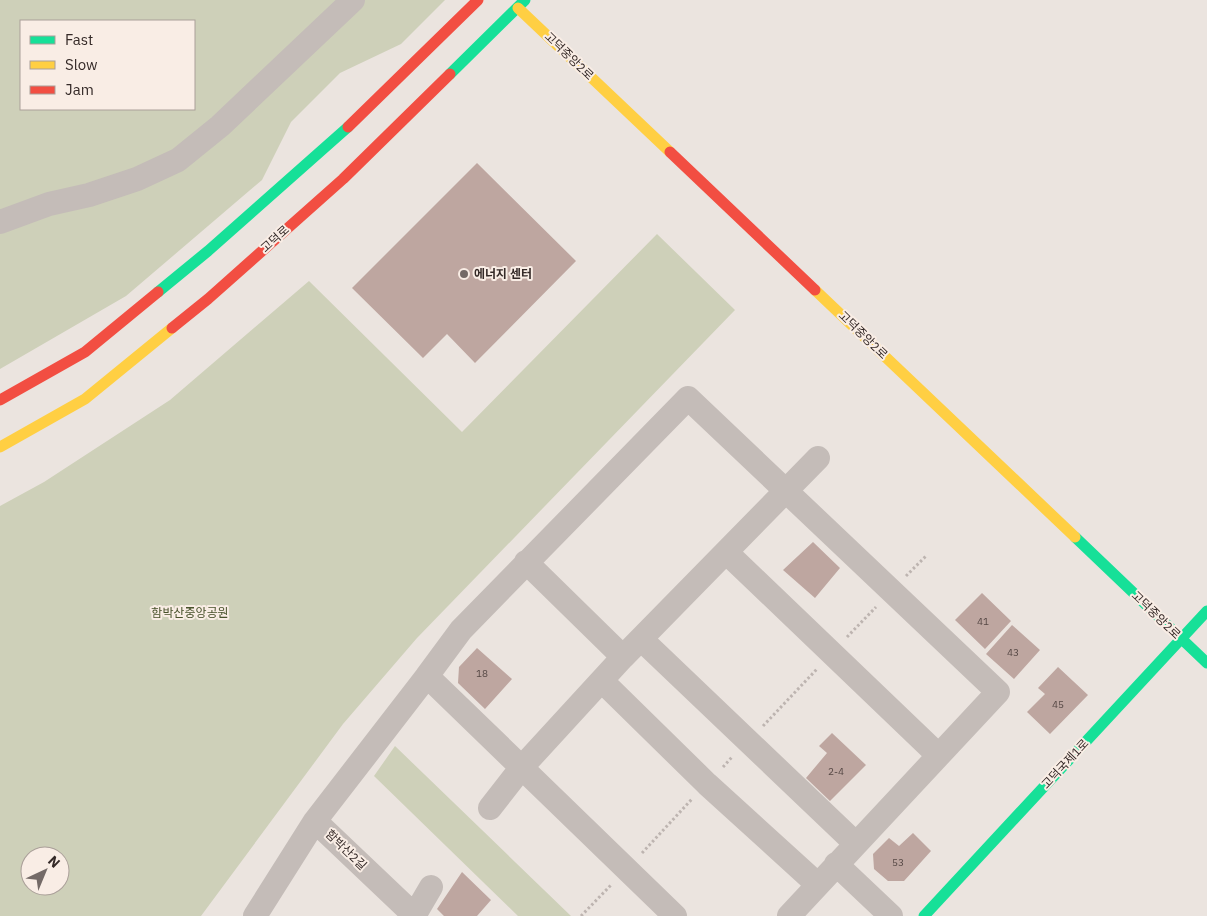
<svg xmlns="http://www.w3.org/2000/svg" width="1207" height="916" viewBox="0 0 1207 916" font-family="'IBM Plex Sans','Noto Sans KR',sans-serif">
<rect width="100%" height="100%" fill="#ebe4df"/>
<!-- green -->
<path fill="#ced0b9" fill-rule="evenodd" d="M0,0H445L401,44L340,73L291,122L262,180L126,296L0,369ZM21,21H194V109H21Z
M657,234L735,310L417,638L343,724L201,916H0V506L44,482L170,400L309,281L462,432ZM30,856H60V886H30Z
M395,746L571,916H572H518L374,776Z"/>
<!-- building -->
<path fill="#bea6a0" d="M477,163L576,261L475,363L447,334L423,358L352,288Z
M813,542L840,568L815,598L783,570Z
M982,593L1011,621L985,649L955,620Z
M1012,625L1040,650L1014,679L986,654Z
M477,648L512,679L485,709L458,683L459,667Z
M1058,667L1088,695L1050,734L1027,712L1045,694L1038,688Z
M832,733L866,765L830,801L806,778L827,753L819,746Z
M913,833L931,851L904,881H888L874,869L873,854L889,838L899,846Z
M462,872L491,900L477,916H444L437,909Z"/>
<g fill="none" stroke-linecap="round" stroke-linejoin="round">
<!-- path -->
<path stroke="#bdb4b0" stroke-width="3" stroke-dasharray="2.5 2.5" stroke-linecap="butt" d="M906,576L927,555
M847,637L876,607
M763,726L817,669
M723,767L732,757
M642,853L692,799
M581,916L612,884"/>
<!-- street -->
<path stroke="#c4bcb8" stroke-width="24" d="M0,222L49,204L89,195L137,179L178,160L220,126L353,0
M726,552L938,755
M526,562L623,657
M641,639L855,843
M602,681L707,784L817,884
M490,808L522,767L623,657L818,458
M315,821L427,676
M836,864L891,916
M255,916L315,821L415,916
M414,916L431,887
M675,916L427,676L461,630L688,398L998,692L789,916"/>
<!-- fast -->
<path stroke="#16e098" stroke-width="11" d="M450,74L525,0
M158,292L208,251L348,127
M1075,537L1207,663
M924,916L1207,611"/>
<!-- slow -->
<path stroke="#ffcf43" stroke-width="11" d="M518,8L670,152
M815,290L1075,537
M0,447L85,399L172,328"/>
<!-- jam -->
<path stroke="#f24e42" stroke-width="11" d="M348,127L478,0
M670,152L815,290
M172,328L208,299L343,179L450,74
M0,400L85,352L158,292"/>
</g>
<!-- markers -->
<circle fill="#746a67" stroke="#f9ede5" stroke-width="2" cx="464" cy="274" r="5"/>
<g text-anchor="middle" stroke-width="4" stroke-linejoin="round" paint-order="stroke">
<!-- number labels -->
<g font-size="10" fill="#564845">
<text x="983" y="625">41</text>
<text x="1013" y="656">43</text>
<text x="482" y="677">18</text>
<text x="1058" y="708">45</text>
<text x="836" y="775">2-4</text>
<text x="898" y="866">53</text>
</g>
<!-- street labels -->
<g font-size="12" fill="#342927" stroke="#f9ede5">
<text transform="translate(569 56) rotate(44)" y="4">고덕중앙2로</text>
<text transform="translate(275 239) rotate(-42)" y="4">고덕로</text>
<text transform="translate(863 335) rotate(44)" y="4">고덕중앙2로</text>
<text transform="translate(1156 615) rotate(44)" y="4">고덕중앙2로</text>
<text transform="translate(1065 764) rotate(-47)" y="4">고덕국제1로</text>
<text transform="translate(346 850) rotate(44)" y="4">함박산2길</text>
</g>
<!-- poi labels -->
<g font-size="12" font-weight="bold" fill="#342927" stroke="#f9ede5" text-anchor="start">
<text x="474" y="278">에너지 센터</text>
</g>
<!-- park labels -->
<g font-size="12" fill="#48522b" stroke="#f9ede5">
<text x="190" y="617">함박산중앙공원</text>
</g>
</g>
<!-- legend -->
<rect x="20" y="20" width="175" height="90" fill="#f9ede5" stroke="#aa9f99"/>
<rect x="30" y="36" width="25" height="8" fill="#16e098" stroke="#aa9f99"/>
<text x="65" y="45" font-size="15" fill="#342927">Fast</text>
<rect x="30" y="61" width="25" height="8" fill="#ffcf43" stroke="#aa9f99"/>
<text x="65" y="70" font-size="15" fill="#342927">Slow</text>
<rect x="30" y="86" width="25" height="8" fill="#f24e42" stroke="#aa9f99"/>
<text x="65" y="95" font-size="15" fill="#342927">Jam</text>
<!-- north arrow -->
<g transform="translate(45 871) rotate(44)"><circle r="24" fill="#f9ede5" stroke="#aa9f99"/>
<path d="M0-4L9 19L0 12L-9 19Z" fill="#746a67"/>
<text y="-8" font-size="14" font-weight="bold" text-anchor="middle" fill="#342927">N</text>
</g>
</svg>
